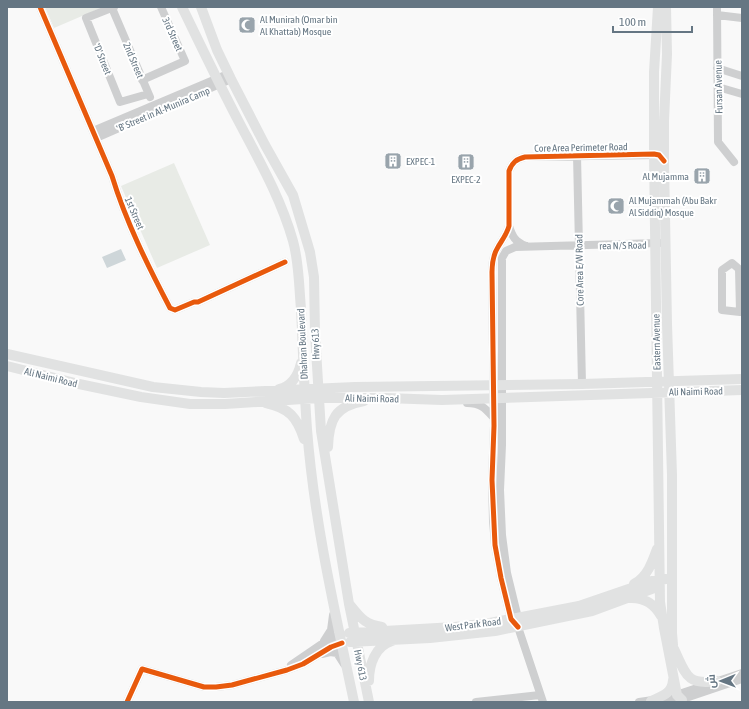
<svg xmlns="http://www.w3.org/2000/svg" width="749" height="709" viewBox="0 0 749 709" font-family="'Asap Condensed',Cairo,sans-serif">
<rect width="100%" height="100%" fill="#f9f9f9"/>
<!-- green -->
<path fill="#e8ebe6" d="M45,7H103L54,28Z
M174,163L210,245L157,268L121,186Z"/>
<!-- water -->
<path fill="#ced6d9" d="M121,249L126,260L107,268L102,257Z"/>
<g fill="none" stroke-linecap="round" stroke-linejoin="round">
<!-- minor -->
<path stroke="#cecfd0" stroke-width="8" d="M40,7L112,176C126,222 148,266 170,308L175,310L194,302H198L285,262
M114,7L86,18L120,102L148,94
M717,7L718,142L734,162
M112,8L150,97
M717,15L742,18
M717,68L742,76
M142,80L185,61L161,7
M718,87L742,94
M93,131L228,74
M96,138L231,79
M577,155L582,384
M509,226C512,236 515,242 526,246
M740,312L739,269L732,263L722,270V310L740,312H742
M467,403C481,403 485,408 494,418
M515,623L511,619L501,578L495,545L493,521L492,480L494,426L492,272C492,263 493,255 498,247C502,240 507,234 509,226V171C512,163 516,159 525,157L658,155
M324,641L331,630L333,615
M322,654L330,652L337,653L344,664
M291,665L329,639L340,635
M127,702L142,669L204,687H216L232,685L287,670L303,664L331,647L342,643
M476,702L540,695
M543,702L518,627V618L507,573L502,535L500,490L502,445V258L506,251L515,247L660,243
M639,702L667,698L742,673
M674,702L742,679"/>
<!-- major -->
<path stroke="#e1e2e2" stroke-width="10" d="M182,7C201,46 220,86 240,124C260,162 281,199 293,241C299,262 299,287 301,309C303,349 304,389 307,429C314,521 335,612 354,702
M201,7L217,50L231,79L265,145L293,195L310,252L314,277L315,333L321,431L349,604L369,702
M658,7L654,72V154L660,602L664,628L677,695L682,700
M666,7L667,54L664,121V161L667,324L672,475V633L673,645
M7,354L153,387L201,392L224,393L355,387L582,384L742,379
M7,366L79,384L141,397L190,404H225L318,398H386L442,400L742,390
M279,389C292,386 298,376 301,363
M266,403C289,408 297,417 304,439
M328,447C329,420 335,406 364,401
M634,584C647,577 652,563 657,549
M629,598C644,597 654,603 661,616
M350,605C361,618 364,624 382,627
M349,633L455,627L490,623L579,606L652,581L666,579
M350,642L430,638L495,631L592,611L657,587
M674,649C686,674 686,686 717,681
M369,681C369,665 375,646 392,641
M651,701C662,696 672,694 673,680"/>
<!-- cycleway casing -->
<g stroke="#fff" stroke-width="8">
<path id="cycleway" d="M40,7L112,176C126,222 148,266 170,308L175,310L194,302H198L285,262
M518,627L511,619L501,578L495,545L492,480L494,426L492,272C492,263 493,255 498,247C502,240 507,234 509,226V171C512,163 516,159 525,157L654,154L659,155L664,161
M127,702L142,669L204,687H216L232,685L287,670L303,664L331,647L342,643"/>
</g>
<!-- cycleway -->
<use href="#cycleway" stroke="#e8590c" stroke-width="5"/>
</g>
<!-- icons -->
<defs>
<g id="mosque-square" transform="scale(0.9)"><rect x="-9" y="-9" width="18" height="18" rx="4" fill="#99a4ac" stroke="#fff"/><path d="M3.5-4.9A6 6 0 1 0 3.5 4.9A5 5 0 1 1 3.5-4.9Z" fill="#fff"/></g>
<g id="building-square" transform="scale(0.9)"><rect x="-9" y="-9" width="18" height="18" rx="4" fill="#99a4ac" stroke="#fff"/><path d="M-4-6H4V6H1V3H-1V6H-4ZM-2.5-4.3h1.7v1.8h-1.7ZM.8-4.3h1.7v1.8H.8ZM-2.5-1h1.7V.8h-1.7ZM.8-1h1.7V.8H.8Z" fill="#fff"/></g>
</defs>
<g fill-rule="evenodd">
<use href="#mosque-square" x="247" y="25"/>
<use href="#building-square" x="393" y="161"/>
<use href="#building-square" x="466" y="162"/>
<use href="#building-square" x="702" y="176"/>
<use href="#mosque-square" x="616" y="206"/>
</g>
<g text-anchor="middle" stroke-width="4" stroke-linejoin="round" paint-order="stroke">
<!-- poi labels -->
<g font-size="10" fill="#657683" stroke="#fff" text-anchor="start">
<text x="260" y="23">Al Munirah (Omar bin<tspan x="260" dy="12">Al Khattab) Mosque</tspan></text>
<text x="406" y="165">EXPEC-1</text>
<text x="689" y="180" text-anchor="end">Al Mujamma</text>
<text x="466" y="183" text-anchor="middle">EXPEC-2</text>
<text x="629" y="204">Al Mujammah (Abu Bakr<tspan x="629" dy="12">Al Siddiq) Mosque</tspan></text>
</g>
<!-- street labels -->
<g font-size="10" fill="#657683" stroke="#fff">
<text transform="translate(173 34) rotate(66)" y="4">3rd Street</text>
<text transform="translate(103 59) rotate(68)" y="4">'D' Street</text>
<text transform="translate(134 60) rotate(67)" y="4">2nd Street</text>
<text transform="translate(718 87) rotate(-91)" y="4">Fursan Avenue</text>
<text transform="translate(163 109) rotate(-23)" y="4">'B' Street in Al-Munira Camp</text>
<text transform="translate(581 147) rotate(-1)" y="4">Core Area Perimeter Road</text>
<text transform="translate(135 213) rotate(67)" y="4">1st Street</text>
<text transform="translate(623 245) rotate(-1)" y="4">rea N/S Road</text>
<text transform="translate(579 270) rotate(-91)" y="4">Core Area E/W Road</text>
<text transform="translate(656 342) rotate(-91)" y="4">Eastern Avenue</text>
<text transform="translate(302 344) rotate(-93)" y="4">Dhahran Boulevard</text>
<text transform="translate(315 344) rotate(-92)" y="4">Hwy 613</text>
<text transform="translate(51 377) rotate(14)" y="4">Ali Naimi Road</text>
<text transform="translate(696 391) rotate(-1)" y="4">Ali Naimi Road</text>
<text transform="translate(372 398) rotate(1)" y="4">Ali Naimi Road</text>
<text transform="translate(473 624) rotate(-7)" y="4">West Park Road</text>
<text transform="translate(361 665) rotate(79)" y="4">Hwy 613</text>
</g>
</g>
<!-- border -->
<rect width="749" height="709" fill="none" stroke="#657683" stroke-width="16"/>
<!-- north arrow -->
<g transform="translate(721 681) rotate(269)" stroke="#ffffff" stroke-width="3" paint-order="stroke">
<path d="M0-3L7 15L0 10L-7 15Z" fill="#657683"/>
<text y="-6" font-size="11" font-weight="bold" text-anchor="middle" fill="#657683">ش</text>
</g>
<!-- scale -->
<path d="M613 26v6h79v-6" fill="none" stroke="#657683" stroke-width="2"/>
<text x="619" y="26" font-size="12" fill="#657683" stroke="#ffffff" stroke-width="3" paint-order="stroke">100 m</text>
</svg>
